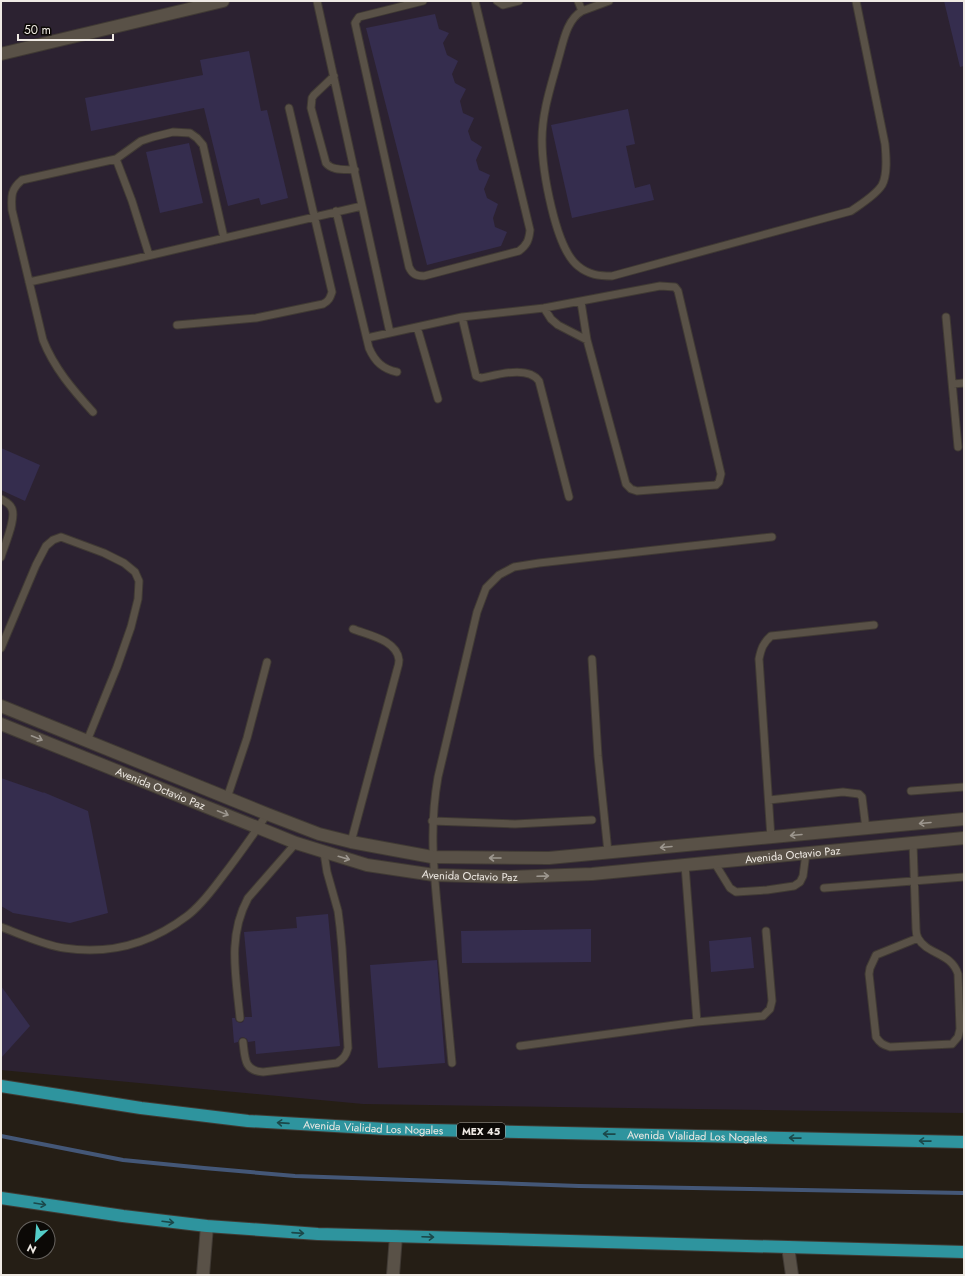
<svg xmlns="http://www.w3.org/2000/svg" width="965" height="1276" viewBox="0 0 965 1276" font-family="Jost,sans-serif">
<rect width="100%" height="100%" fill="#251e15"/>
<!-- industrial -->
<path fill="#2c2231" d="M1,1H964V1113L363,1104L1,1070Z"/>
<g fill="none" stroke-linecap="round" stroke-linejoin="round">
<!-- stream -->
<path stroke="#445777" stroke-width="4" d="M1,1136L123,1160L204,1168L295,1176L579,1186L964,1193"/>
</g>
<!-- building -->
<path fill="#352d4e" d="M944,1H964V66L960,67Z
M435,14L439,29L449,33L443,43L447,55L458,61L452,74L455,83L466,89L460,101L463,113L474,118L468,131L471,140L482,147L476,160L479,170L490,175L484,189L487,198L498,204L493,218L495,227L507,232L501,246L427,265L366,28Z
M249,51L261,111L267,110L288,198L261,205L259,198L228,206L204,108L91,131L85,98L203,75L200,60Z
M628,109L635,144L626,146L635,188L650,184L654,200L572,218L551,125Z
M189,143L203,203L160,213L146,152Z
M1,448L40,465L25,501L1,490Z
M1,778L44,793L43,792L88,811L108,913L70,923L13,913L1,906Z
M328,914L340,1046L256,1054L255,1041L248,1042L247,1039L243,1037L240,1038L238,1042L234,1043L232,1018H235L236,1021L240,1023L243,1022L245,1017H252L244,932L297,928L296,917Z
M591,929V962L462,963L461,931Z
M751,937L754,968L711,972L709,941Z
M437,960L445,1063L378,1068L370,965Z
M1,986L30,1026L1,1058Z"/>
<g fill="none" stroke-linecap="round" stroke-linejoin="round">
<!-- service casing -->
<g stroke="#403a34" stroke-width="9">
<path id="service" d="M317,1L390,333
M423,1L359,17L355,23L409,267C412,274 416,276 424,276L519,251C527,245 529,240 530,230L475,1
M497,1L503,5L519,1
M578,1L582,11
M609,1L582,11C566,20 563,44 558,60C551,86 542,112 542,140C542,169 555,248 578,266C589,275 599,276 612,276L851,211C861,204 876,195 882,185C888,174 886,155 885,144L856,1
M334,76L314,95L312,98L311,108L326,163C332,171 345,169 355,170
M116,159L132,201L149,255
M336,211L369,348C375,362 383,369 397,372
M29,282L126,261L362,206
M544,308L551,319L558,325L587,340
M462,317L476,376L481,378C497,375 528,365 539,381L569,497
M946,317L958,447
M177,325L256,318L323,304C329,301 330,298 332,292L289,108
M417,327L438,399
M367,338L462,317L544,308L660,286L675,287L678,291L721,474L719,482L716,485L637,491L631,489L626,484L587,340L581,302
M953,384L964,383
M93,412C73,390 54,368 43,340L12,210C11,196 11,189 22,180L116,159L141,141L153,137L173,132L190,133L197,138L203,145L224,238
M1,499C4,501 9,503 11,507C18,516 4,546 1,557
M1,648L36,565L46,546L53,540L61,537L104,553L124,563L135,572L139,581L138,599L131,627L117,667L87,741
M592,659L598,756L608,852
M911,791L964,787
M227,798L247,738L267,662
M769,800L843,792L859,794L862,797L866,829
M432,821L515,824L592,820
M771,838L759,659C761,649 763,643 771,636L874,625
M351,842L397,670C398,667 399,663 399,660C397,640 368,635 353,629
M913,843L916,929C916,932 917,936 918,938C927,955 951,952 958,974L960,1029L958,1037L952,1044L890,1047C883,1045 880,1043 876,1037L869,974L870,968L876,955L918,938
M714,862L730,888L736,892L767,890L794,886L800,882L803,876L806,853
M685,865L697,1022
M824,888L964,877
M1,927C20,934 43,945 64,948C109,955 150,944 187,916C199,907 210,893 219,881C236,859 252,837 267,814
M240,1018C236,976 227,937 248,898L296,843
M243,1042C245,1058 244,1071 263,1072L337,1063C343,1059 346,1056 348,1048L342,948L340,927L338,911L327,872L324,853
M520,1046L697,1022L763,1016L770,1009L772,1001L766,931
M452,1063C448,1021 444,978 440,936C435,880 428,833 438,777L477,612L486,588L499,575L514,567L539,563L772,537"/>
</g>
<!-- minor casing -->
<g stroke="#403a34" stroke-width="14">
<path id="minor" d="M1,54L223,1
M788,1247L792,1275
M203,1275L207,1226
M393,1275L396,1236"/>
</g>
<!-- tertiary casing -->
<g stroke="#403a34" stroke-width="14">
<g id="tertiary">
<path d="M1,706L267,814L319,834L351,842L432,857L549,858L964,819"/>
<path id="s1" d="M1,724L296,843L367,865L434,875L510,877L592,874L964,838"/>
</g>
</g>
<!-- trunk casing -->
<g stroke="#403a34" stroke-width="14">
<g id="trunk">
<path id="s2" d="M1,1086L141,1108L248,1121L386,1129L964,1142"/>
<path d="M1,1198L123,1216L207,1226L318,1234L964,1252"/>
</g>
</g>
<!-- service -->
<use href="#service" stroke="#595147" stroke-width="7"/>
<!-- minor -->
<use href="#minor" stroke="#595147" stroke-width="12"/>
<!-- tertiary -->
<use href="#tertiary" stroke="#595147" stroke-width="12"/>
<!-- trunk -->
<use href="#trunk" stroke="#2e949e" stroke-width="12"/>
</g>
<!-- one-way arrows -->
<defs><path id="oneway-shaft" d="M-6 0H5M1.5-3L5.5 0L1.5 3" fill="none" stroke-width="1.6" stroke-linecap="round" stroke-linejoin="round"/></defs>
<g stroke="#9c968e">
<use href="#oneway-shaft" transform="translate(37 738) rotate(22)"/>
<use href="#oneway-shaft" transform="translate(223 813) rotate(22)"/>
<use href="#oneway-shaft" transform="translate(925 823) rotate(175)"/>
<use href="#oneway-shaft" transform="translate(796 835) rotate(175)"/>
<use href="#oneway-shaft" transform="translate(666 847) rotate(175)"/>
<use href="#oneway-shaft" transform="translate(344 858) rotate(16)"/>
<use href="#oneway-shaft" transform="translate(495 858) rotate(180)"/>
<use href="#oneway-shaft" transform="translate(543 876) rotate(-2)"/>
</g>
<g stroke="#1b484a">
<use href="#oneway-shaft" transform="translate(283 1123) rotate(-176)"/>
<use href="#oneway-shaft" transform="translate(609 1134) rotate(-179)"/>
<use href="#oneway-shaft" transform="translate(795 1138) rotate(-179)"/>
<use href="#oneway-shaft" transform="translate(925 1141) rotate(-179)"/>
<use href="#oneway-shaft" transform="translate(40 1204) rotate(9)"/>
<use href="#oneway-shaft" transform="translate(168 1222) rotate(7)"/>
<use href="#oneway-shaft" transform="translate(298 1233) rotate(4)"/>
<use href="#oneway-shaft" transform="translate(428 1237) rotate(2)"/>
</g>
<g text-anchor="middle" stroke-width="4" stroke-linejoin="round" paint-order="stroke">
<!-- shield labels -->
<rect fill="#0c0906" stroke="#aba6a1" stroke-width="1" x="457" y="1123" width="48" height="16" rx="3"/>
<g font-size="10" font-weight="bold" fill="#efeae4">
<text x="481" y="1135">MEX 45</text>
</g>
<!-- street labels -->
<g font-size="11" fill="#efeae4" stroke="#0c0906">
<text dy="4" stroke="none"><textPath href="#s1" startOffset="172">Avenida Octavio Paz</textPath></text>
<text dy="4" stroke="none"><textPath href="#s1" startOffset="820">Avenida Octavio Paz</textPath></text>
<text dy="4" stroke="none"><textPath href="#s1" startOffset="496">Avenida Octavio Paz</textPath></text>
<text dy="4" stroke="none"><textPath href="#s2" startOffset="375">Avenida Vialidad Los Nogales</textPath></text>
<text dy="4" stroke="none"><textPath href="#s2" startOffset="699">Avenida Vialidad Los Nogales</textPath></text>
</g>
</g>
<!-- border -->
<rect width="965" height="1276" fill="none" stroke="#efeae4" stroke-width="4"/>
<!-- north arrow -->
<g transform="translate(36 1240) rotate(206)"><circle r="19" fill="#0c0906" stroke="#67635f"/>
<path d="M0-3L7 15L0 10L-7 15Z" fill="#54cdc8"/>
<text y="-6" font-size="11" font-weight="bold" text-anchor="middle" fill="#efeae4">N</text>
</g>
<!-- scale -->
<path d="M18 34v6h95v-6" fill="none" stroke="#efeae4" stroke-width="2"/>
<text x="24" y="34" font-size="12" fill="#efeae4" stroke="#0c0906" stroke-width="3" paint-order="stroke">50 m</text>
</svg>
